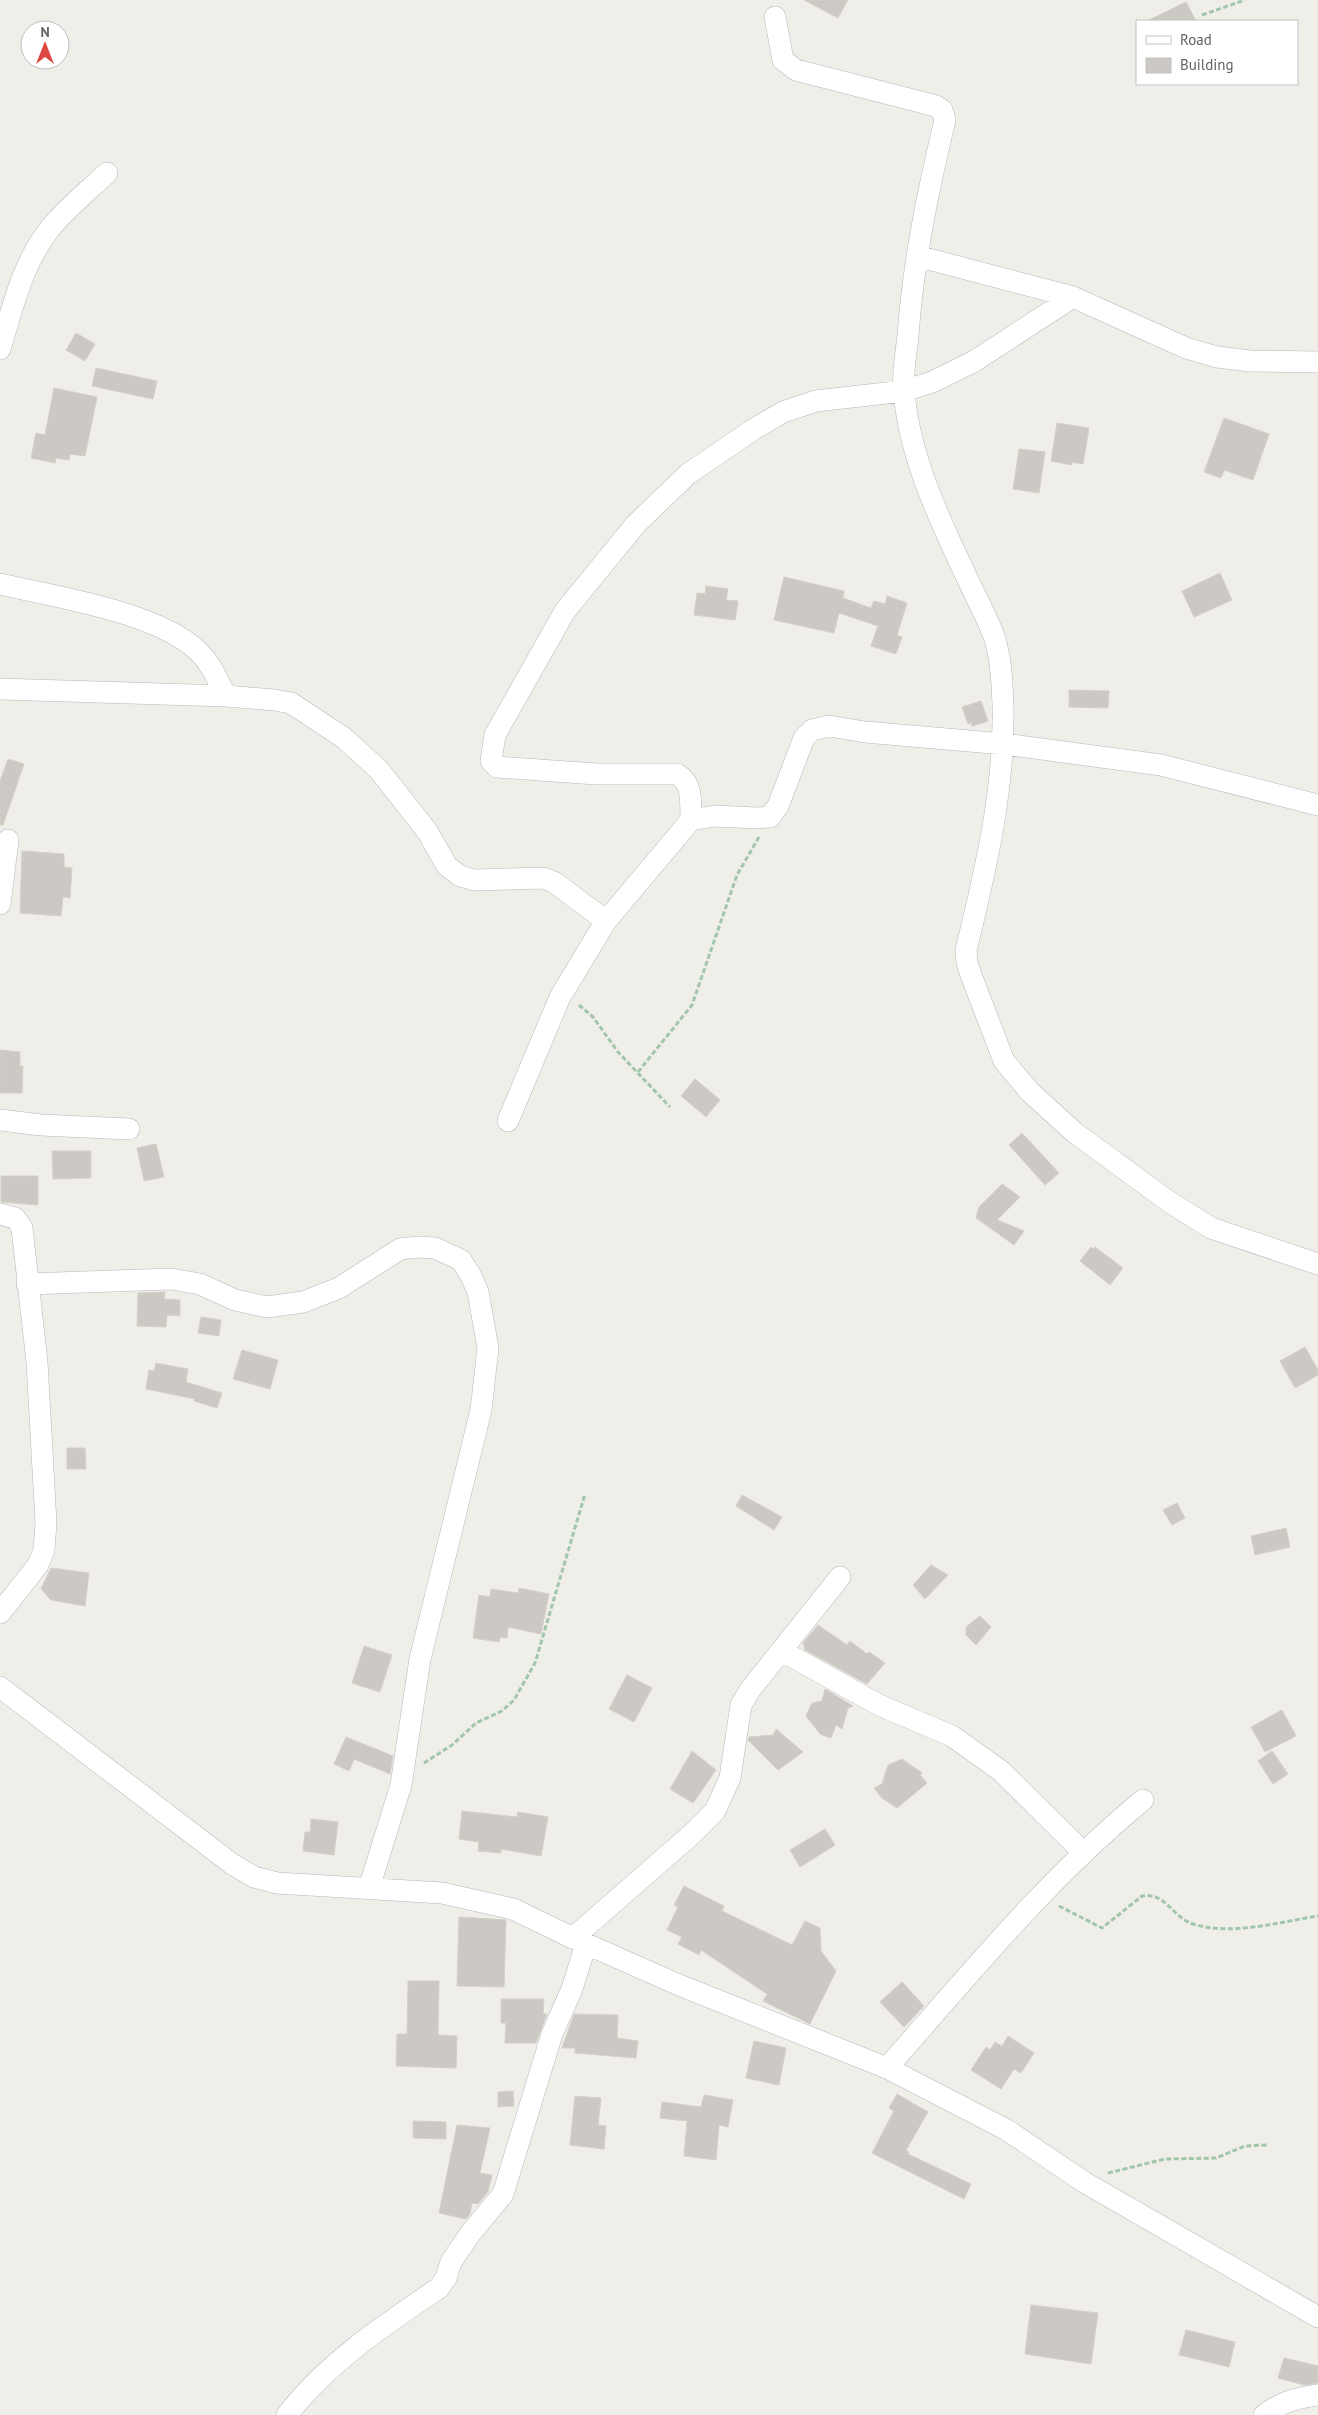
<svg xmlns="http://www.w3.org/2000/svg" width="1318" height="2415" viewBox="0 0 1318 2415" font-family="'PT Sans',sans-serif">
<rect width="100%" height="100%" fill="#f0eee9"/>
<!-- building -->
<path fill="#ccc9c5" stroke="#d5d0c7" d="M804,0H848L838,18Z
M1186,2L1196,21H1147Z
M76,333L95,344L85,361L66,350Z
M96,368L157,381L153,399L92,386Z
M54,388L97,397L85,456L70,454L69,460L56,458L55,463L31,458L36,433L45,435Z
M1224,418L1269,434L1253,480L1224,470L1221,478L1204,472Z
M1057,423L1089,428L1083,464L1072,462V465L1051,461Z
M1019,449L1045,452L1039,493L1013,489Z
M1220,573L1232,600L1194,617L1182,591Z
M784,577L844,591L843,598L871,608L874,601L885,604L887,596L907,603L897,635L902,637L896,654L871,646L878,626L839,613L834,633L774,620Z
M706,586L728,589L726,600L738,601L735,620L694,615L697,593L705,594Z
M1069,690L1109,691L1108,708L1069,707Z
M981,701L988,721L972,726L971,722L968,724L962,707Z
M8,759L24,764L3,825H0V781Z
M22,851L64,854V867L72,868L70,898L63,897L61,916L20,913Z
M0,1050L20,1052V1066H23L22,1093H0Z
M695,1079L720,1100L706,1117L681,1096Z
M1022,1133L1059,1173L1045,1185L1009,1145Z
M156,1144L164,1177L144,1181L137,1148Z
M52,1151H91V1178L53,1179Z
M1,1176H38V1205L1,1202Z
M1002,1184L1020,1197L997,1220L1024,1231L1014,1245L976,1218L979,1207Z
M1091,1247L1094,1249L1095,1247L1123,1268L1110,1285L1080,1261Z
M165,1292L164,1299L180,1300V1316L167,1315L166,1327L137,1326L138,1293Z
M201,1317L221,1320L219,1336L198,1333Z
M1305,1347L1318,1370V1375L1295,1388L1280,1361Z
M242,1350L278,1360L270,1389L233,1379Z
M156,1363L188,1369L186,1382L222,1393L217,1408L194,1401L195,1399L146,1389L149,1370L154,1371Z
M67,1448H85L86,1469H67Z
M742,1495L782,1517L774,1530L736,1506Z
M1177,1503L1185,1518L1172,1525L1163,1510Z
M1286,1528L1290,1547L1255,1555L1251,1536Z
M931,1565L948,1575L925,1599L913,1585Z
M51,1568L89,1573L85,1606L51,1600L41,1589Z
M519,1588L549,1594L541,1634L508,1627L507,1638L500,1637L499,1642L473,1638L479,1595L490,1597L491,1589L518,1593Z
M980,1616L991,1627L976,1645L966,1635V1627Z
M818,1625L847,1645L850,1641L867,1654L869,1652L885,1663L867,1684L805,1650L803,1643Z
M364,1646L392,1655L380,1692L352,1683Z
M627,1675L652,1688L634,1722L609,1709Z
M825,1689L853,1706L848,1708L842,1729L836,1725L831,1738L820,1734L806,1716L812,1703L822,1701Z
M1282,1710L1296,1736L1265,1752L1251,1727Z
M776,1729L803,1752L778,1770L748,1740L749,1737L773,1735Z
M346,1737L393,1756L390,1774L354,1759L349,1771L334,1764Z
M692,1751L716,1770L693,1803L670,1789Z
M1272,1751L1288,1774L1273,1784L1258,1761Z
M902,1759L922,1773L920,1775L927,1783L897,1808L882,1798L874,1788L882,1784L888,1765Z
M462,1811L517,1817L518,1812L548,1817L541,1856L501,1849V1853L478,1851L479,1842L459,1839Z
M311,1819L338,1822L334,1855L303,1851L305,1832H310Z
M825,1829L835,1845L800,1867L790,1850Z
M684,1886L724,1906L722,1911L792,1945L805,1921L820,1928L821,1951L836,1971L810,2024L763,2001L767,1994L701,1950L699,1955L678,1944L682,1937L667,1930L678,1907L674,1905Z
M459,1917L506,1920L504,1987L457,1986Z
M408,1981H439L438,2035L457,2036L456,2068L396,2066L397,2034H407Z
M902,1982L924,2006L904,2027L880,2002Z
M501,1999H544L543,2014H547L536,2043H505L506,2023H501Z
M574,2014L618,2015L617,2038L638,2041L636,2058L575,2053V2048H562Z
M1008,2036L1034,2053L1021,2073L1014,2069L1001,2089L971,2070L986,2047L990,2050L995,2042L1002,2046Z
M754,2041L786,2048L779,2085L746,2078Z
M513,2091L514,2106L498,2107V2092Z
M897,2094L928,2112L906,2150L909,2152L908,2154L971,2184L964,2199L872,2153L894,2111L889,2108Z
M704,2095L733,2100L728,2127L719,2125L716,2160L684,2156L687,2121L660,2118L662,2102L701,2107Z
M575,2096L601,2098L598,2125L606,2126L604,2149L570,2145Z
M413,2121L446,2122V2139L413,2138Z
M457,2125L490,2128L480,2173L492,2175L488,2192L478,2204L472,2203L470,2214L466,2219L439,2213Z
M1031,2305L1098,2313L1091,2364L1025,2354Z
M1186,2330L1235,2342L1229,2367L1179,2355Z
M1284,2358L1318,2366V2383L1304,2385L1278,2378Z"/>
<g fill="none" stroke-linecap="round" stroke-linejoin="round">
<!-- minor casing -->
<g stroke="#b5b8bb" stroke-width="22">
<path id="minor" d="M775,17L783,60L796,70L936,106L942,110L945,120C928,191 913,263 908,336C906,354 902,374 904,391C909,457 941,523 969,582C977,599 987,618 994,636C1001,657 1002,682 1003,704C1005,788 986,869 966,950L967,963L971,975L1004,1061L1030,1092L1074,1132L1168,1201L1211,1228L1318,1264
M917,256L1073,297L1186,348L1217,357L1250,361L1318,362
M0,349C13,306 23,261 52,226C68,207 89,190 107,173
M0,584C56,597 157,612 198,651C211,663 218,681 226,696
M0,689L226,696L274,700L291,703L344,738L379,770L427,831L447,866L460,876L474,880L543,878L554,882L606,921
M691,820C690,803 694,784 677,774H596L497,767L491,761L495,735L565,611L636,524L688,474L754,429L783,412L816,401L904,391L932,382L973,362L1073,297
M0,904L8,840
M0,1120L41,1125L129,1129
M508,1121L560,997L580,964L606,921L691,820L715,816L756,818L770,817L778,806L804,738L812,730L829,726L865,732L1004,744L1161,765L1318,805
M0,1214L15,1218L22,1228L37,1362L46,1523L44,1550L38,1565L0,1613
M27,1284L171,1279L200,1284L235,1300L267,1307L303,1302L339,1288L400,1249L418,1247L435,1248L461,1260L471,1276L478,1292L488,1348L481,1410L420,1659L401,1785L369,1888
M782,1651L879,1705L952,1736L1001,1771L1083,1852
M0,1687L232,1864L254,1877L277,1883L442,1893L513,1909L573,1938L679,1985L887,2068L1007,2130L1084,2182L1318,2317
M573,1938L692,1834L715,1811L730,1778L741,1705L750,1690L840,1577
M887,2068C968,1976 1048,1878 1143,1800
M287,2415C327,2363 384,2325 439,2288L446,2278L451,2262L470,2234L503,2194L552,2034L572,1989L586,1944
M1264,2415C1281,2402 1297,2398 1318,2395"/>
</g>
<!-- path -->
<path stroke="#a1c6aa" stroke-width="3" stroke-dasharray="5 2.5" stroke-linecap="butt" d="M1202,15L1245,0
M579,1005L593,1017L618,1052L670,1107
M638,1072L692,1005L737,875L759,837
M424,1763L452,1745L476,1723L502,1711L514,1700L535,1663L585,1494
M1059,1906L1102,1928L1142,1896C1166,1892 1173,1918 1193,1924C1232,1936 1279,1922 1318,1916
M1108,2173L1165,2159L1216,2158L1245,2146L1267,2145"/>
<!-- minor -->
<use href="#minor" stroke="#fff" stroke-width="21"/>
</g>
<!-- legend -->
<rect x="1136" y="20" width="162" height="65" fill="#ffffff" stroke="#bfc1c2"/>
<rect x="1146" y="36" width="25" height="8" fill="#ffffff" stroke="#bfc1c2"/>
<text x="1180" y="45" font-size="15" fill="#606367">Road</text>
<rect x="1146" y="58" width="25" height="15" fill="#ccc9c5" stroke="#bfc1c2"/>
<text x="1180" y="70" font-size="15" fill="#606367">Building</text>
<!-- north arrow -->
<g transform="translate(45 45)"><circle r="24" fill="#ffffff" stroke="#bfc1c2"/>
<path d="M0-4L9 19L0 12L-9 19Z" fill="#dd4742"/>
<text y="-8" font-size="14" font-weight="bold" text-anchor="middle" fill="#606367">N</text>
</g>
</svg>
